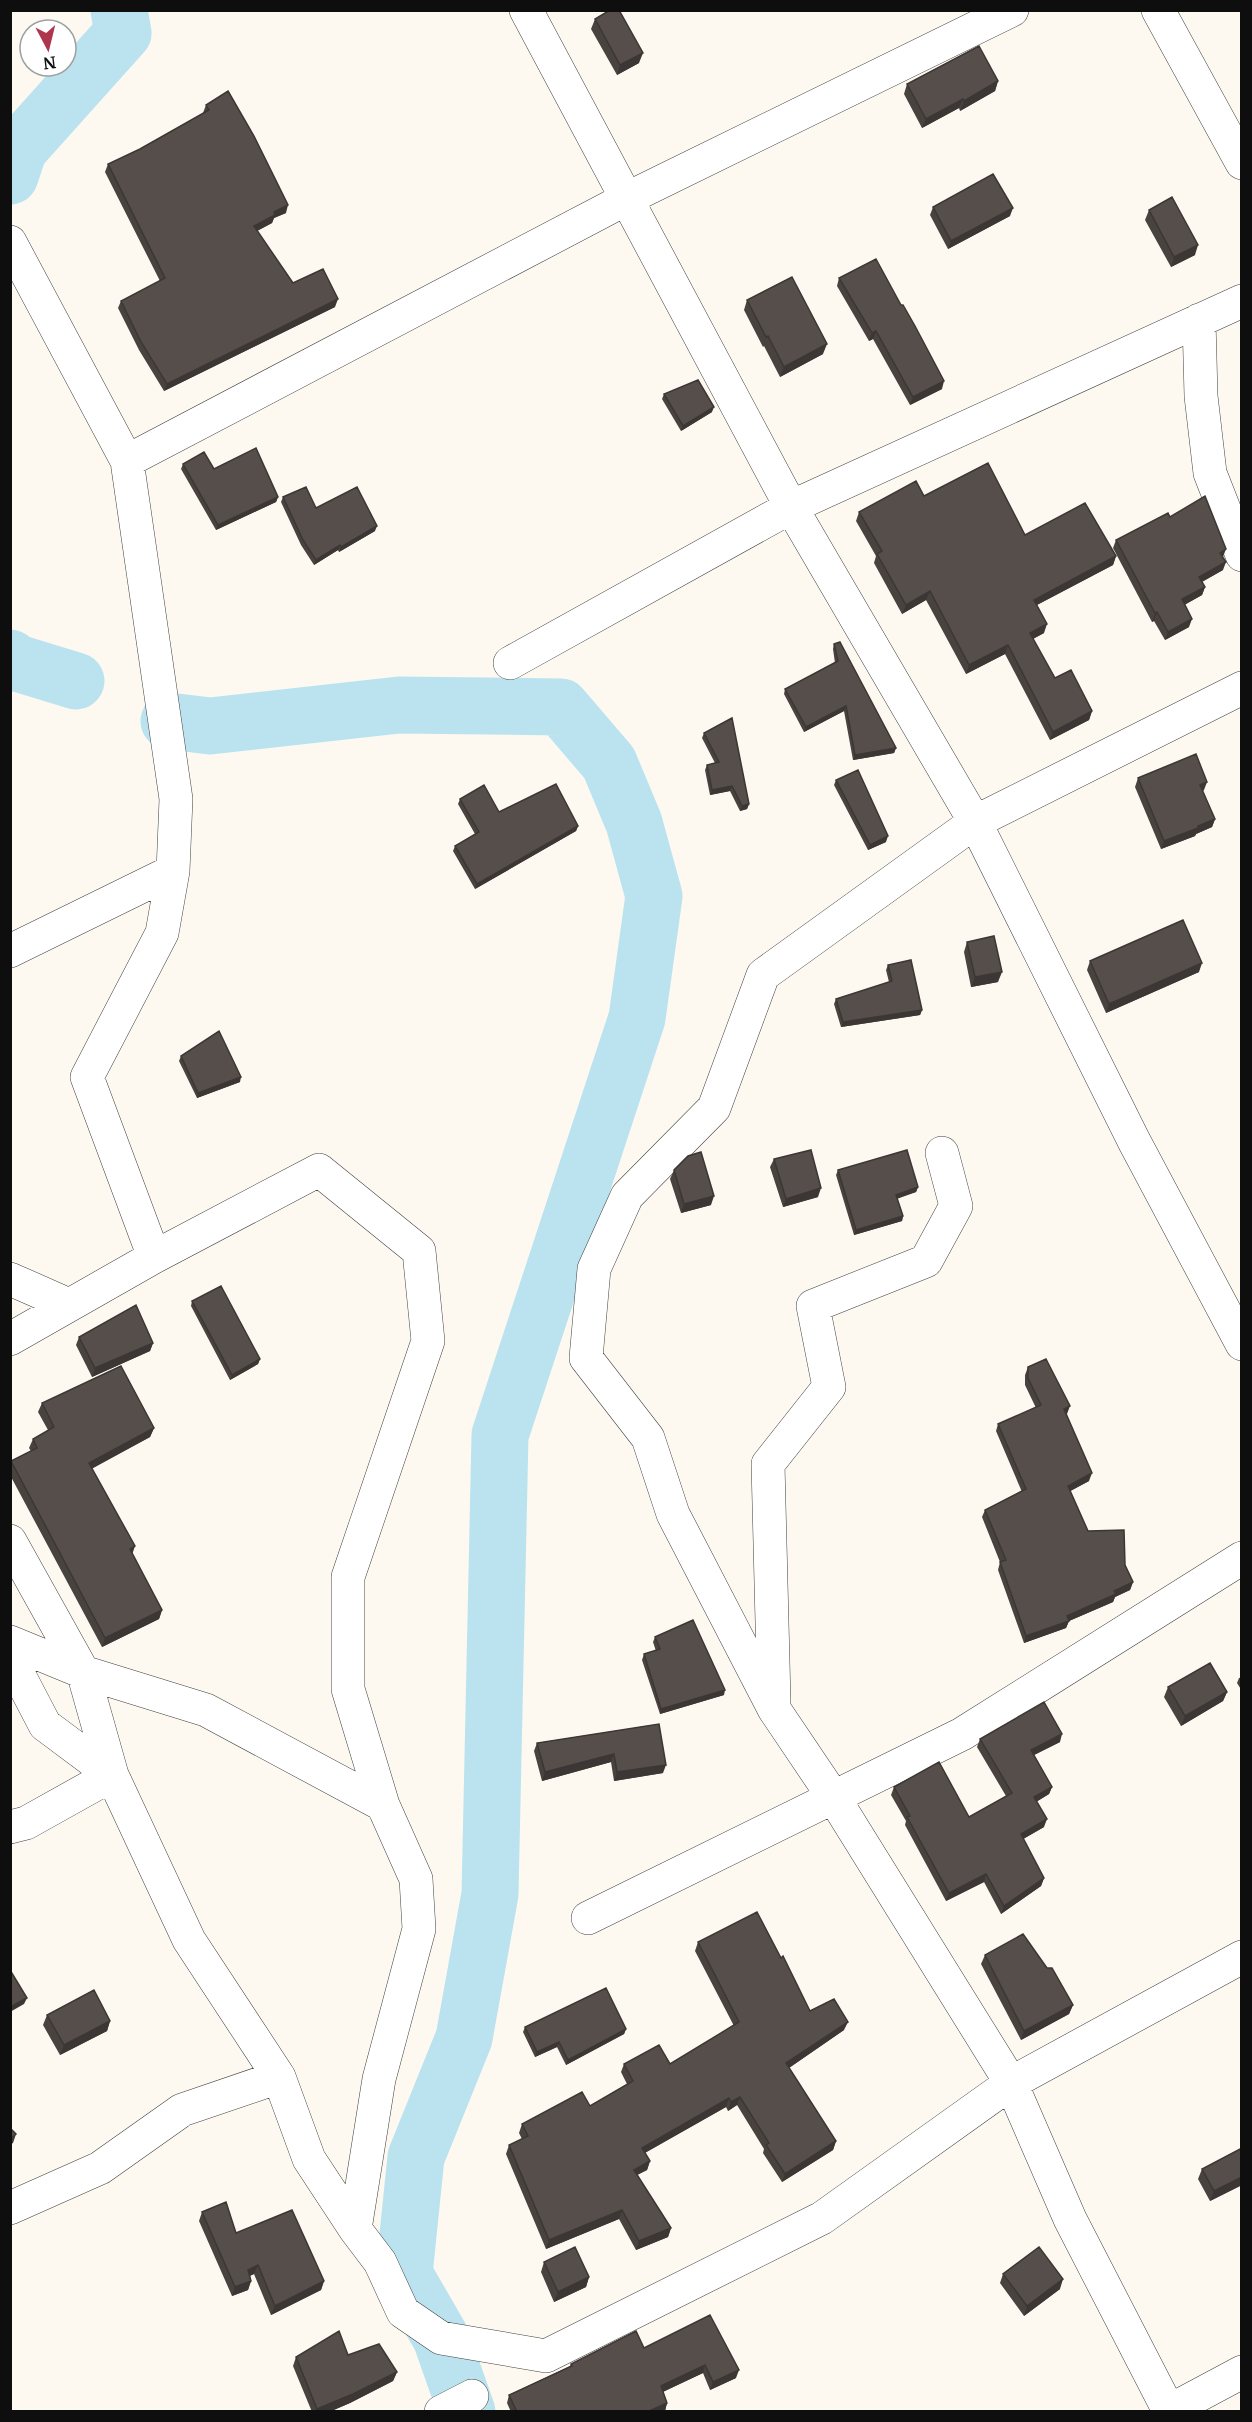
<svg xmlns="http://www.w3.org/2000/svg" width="1252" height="2422" viewBox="0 0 1252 2422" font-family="Merriweather,serif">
<rect width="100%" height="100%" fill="#fdf9f0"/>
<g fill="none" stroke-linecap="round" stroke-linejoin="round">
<!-- river -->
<path stroke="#bae3ef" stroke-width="57" d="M10,176L19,149L123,33L119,10
M10,658L17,663L76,681
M169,721L210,726L399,705L561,707L609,763L634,823L654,896L637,1018L500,1435L490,1894L464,2038L416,2157L404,2274L441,2338L467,2412"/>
<!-- minor casing -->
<g stroke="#414141" stroke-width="34">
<path id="minor" d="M526,10L791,507L975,822L1134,1141L1242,1344
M1158,10L1242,163
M10,242L127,461
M1199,320L1201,396L1210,473L1242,555
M510,663L791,507L1242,301
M1242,688L975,822L763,975L714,1108L627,1196L594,1269L586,1358L648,1438L673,1514L774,1709L834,1798L1011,2083L1070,2219L1169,2411L1242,2372
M10,951L173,871
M154,1257L319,1170L419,1251L428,1341L348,1577V1689L383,1805
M10,1279L69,1305
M10,1339L154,1257L87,1077L162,933L173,871L176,799L127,461L626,199L1012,10
M10,1541L83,1672L206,1710L383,1805L416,1879L419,1929L379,2079L355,2229
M10,1642L83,1672L112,1775L189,1940L279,2077
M10,1658L45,1725L112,1775L26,1823L10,1827
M774,1701L768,1464L829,1387L813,1306L926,1261L956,1206L942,1153
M588,1918L962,1734L1242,1558
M10,2208L100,2168L182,2110L279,2077L309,2159L355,2229L380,2262L403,2312L441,2338L546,2356L822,2218L1011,2083L1242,1957
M441,2412L472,2396"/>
</g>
<!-- minor -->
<use href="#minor" stroke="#fff" stroke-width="33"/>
</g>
<!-- wall -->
<path fill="#494340" d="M595,19L639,63L617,75L591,29Z
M998,81L995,91L960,111L959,108L922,128L904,94L907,84Z
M206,105L286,213L274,218L272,223L257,231L293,283L335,307L164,391L139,350L118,308L121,301L160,281L105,172L108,164L140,149L203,113Z
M933,207L1010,216L948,249L930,215Z
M1149,210L1195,255L1171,267L1145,220Z
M839,278L942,389L910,405L873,339L869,341L837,286Z
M747,300L823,354L780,377L764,346L763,347L744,310Z
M664,394L712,412L681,431L662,399Z
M183,464L214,469L278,497L276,502L216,530L181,469Z
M924,496L1025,535L1116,556L1113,565L1037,605L1044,633L1033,639L1055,678L1092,711L1089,720L1050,740L1005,654L966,674L926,600L902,614L874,563L876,556L856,521L859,512Z
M283,497L316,508L375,531L339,552L338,550L314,565L301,545L281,502Z
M1170,517L1223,557V570L1202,582L1205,587L1202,595L1184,605L1189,627L1165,640L1154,621L1152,622L1113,548L1116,540Z
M834,644L896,748L894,753L853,760L844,711L804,732L784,694L785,689L835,663L833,649Z
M704,733L749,804L747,809L740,811L730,791L710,795L705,770L707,765L715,763L702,738Z
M1138,778L1204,790L1203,791L1215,819L1212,827L1196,834L1195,836L1161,849L1135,787Z
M836,780L886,842L868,850L834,785Z
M460,799L499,812L578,826L576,831L475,889L453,851L455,846L475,834L458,804Z
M967,942L998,982L971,987L964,952Z
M1090,961L1199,972L1106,1013L1087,970Z
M888,965L922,1010L920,1015L841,1027L834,1004L836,999L889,982L886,970Z
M181,1056L240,1082L197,1098L179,1061Z
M774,1159L818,1197L783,1207L770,1167Z
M674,1170L711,1205L681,1213L670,1179Z
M838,1170L918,1187L916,1192L897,1198L903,1216L902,1221L854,1235L836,1175Z
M192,1301L260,1359L258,1364L230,1380L191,1306Z
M79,1337L153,1343L150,1351L92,1377L76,1345Z
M1028,1367L1067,1414H1066L1089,1481L1070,1491L1088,1531L1125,1565L1133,1582L1130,1590L1115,1597L1113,1602L1069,1621L1066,1628L1024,1643L998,1570L1000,1562L982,1517L985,1510L1022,1492L996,1431L998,1424L1036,1408L1025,1385V1375Z
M42,1403L154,1428L150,1437L92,1468L132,1554L162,1610L159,1619L102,1647L10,1475L11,1461L31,1451L29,1448L33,1439L48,1430L38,1412Z
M655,1637L724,1695L660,1714L642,1660L644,1654L656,1651L653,1642Z
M1242,1677V1691L1237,1683L1239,1678Z
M1168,1687L1227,1692L1223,1701L1181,1726L1164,1697Z
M659,1724L663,1773L614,1781L611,1762L542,1781L534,1751L537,1743Z
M980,1739L1060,1742L1034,1755L1052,1787L1049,1794L1036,1802L1044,1827L1023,1839L1044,1878L1041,1886L1001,1914L984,1882L946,1901L905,1825L906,1821L891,1795L894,1787L969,1817L1006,1796L977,1747Z
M698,1942L810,2011L844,2030L789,2068L836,2141L833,2150L782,2182L763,2153L764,2149L737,2105L728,2111L726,2107L645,2153L650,2161L647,2170L637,2175L671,2228L668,2237L636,2250L619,2219L546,2249L506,2154L509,2145L522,2139L519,2133L522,2124L590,2106L627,2084L621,2072L624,2064H670L734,2026L695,1951Z
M985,1955L1073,2005L1069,2014L1021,2040L981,1964Z
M47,2015L110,2021L107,2031L60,2055L43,2025Z
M525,2027L626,2029L624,2034L566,2065L557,2047L535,2057L523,2032Z
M1242,2148V2185L1210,2201L1198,2179L1202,2169Z
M202,2212L236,2233L324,2281L321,2290L271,2315L254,2274L250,2276L251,2281L248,2290L232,2296L199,2221Z
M544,2262L589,2277L586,2287L554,2302L541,2272Z
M1003,2274L1060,2289L1024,2316L1000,2283Z
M710,2315L736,2378L710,2390L703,2373L663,2392L667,2403L665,2411L663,2412H511L507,2403L509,2395L570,2366L571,2364L644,2348Z
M348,2355L397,2372L393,2381L350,2403L329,2412H312L293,2366L296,2357Z"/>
<!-- shaded-wall -->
<path fill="#3c3734" d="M643,53L639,63L617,75L620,65Z
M998,81L995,91L960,111L964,101Z
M963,99L959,108L922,128L926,119Z
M288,205L286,213L274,218L272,223L251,234L254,226L274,212Z
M1013,208L1010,216L948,249L951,241Z
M1198,245L1195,255L1171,267L1174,257Z
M338,299L335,307L164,391L167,384Z
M876,331L873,339L869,341L872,333Z
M827,344L823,354L780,377L784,367Z
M944,381L942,389L910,405L913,397Z
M714,407L712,412L681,431L683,426Z
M278,497L276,502L216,530L218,525Z
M377,526L375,531L339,552L341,547Z
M340,545L338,550L314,565L316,560Z
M1226,549L1223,557L1220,553Z
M1116,556L1113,565L1031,608L1034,600Z
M1226,562L1223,570L1196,585L1199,577Z
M1205,587L1202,595L1179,608L1182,599Z
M930,591L926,600L902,614L906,605Z
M1157,612L1154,621L1152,622L1155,613Z
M1192,619L1189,627L1165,640L1168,632Z
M1047,624L1044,633L1027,642L1030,633Z
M1008,645L1005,654L966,674L969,665Z
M846,706L844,711L804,732L806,727Z
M1092,711L1089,720L1050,740L1053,732Z
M896,748L894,753L853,760L855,755Z
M1207,782L1204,790L1197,793L1200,785Z
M732,786L730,791L710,795L712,790Z
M749,804L747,809L740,811L742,806Z
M1215,819L1212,827L1196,834L1195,836L1161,849L1164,841Z
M578,826L576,831L475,889L477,884Z
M888,836L886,842L868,850L870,845Z
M1202,963L1199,972L1106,1013L1109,1004Z
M1002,972L998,982L971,987L975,977Z
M922,1010L920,1015L841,1027L843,1022Z
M241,1077L240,1082L197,1098L198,1093Z
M918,1187L916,1192L894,1200L896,1195Z
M821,1188L818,1197L783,1207L786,1199Z
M714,1196L711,1205L681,1213L684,1204Z
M903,1216L902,1221L854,1235L856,1230Z
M153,1343L150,1351L92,1377L95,1368Z
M260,1359L258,1364L230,1380L232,1375Z
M1070,1406L1067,1414L1061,1416L1064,1409Z
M154,1428L150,1437L86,1472L89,1463Z
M1092,1473L1089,1481L1065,1494L1068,1486Z
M135,1546L132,1555L130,1549Z
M1133,1582L1130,1590L1115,1597L1113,1602L1069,1621L1066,1628L1024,1643L1026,1636Z
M162,1610L159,1619L102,1647L105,1638Z
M725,1690L724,1695L660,1714L661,1709Z
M1227,1692L1223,1701L1181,1726L1185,1716Z
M1062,1734L1060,1742L1028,1758L1031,1750Z
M614,1754L611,1762L542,1781L545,1772Z
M666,1765L663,1773L614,1781L617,1772Z
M1052,1787L1049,1794L1031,1805L1034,1797Z
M1047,1819L1044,1827L1018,1842L1021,1834Z
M986,1874L984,1882L946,1901L949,1893Z
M1044,1878L1041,1886L1001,1914L1004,1906Z
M27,1998L24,2004L10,2012V2007Z
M1073,2005L1069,2014L1021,2040L1024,2031Z
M110,2021L107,2031L60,2055L64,2045Z
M848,2022L844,2030L783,2072L786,2063Z
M626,2029L624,2034L566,2065L568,2060Z
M559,2042L557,2047L535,2057L537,2052Z
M740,2097L737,2105L728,2111L731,2102Z
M729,2098L726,2107L639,2156L642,2148Z
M16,2134L13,2143L10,2145V2139Z
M836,2141L833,2150L782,2182L785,2174Z
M650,2161L647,2170L631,2178L634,2170Z
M1242,2177V2185L1210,2201L1214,2191Z
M622,2210L619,2219L546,2249L549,2240Z
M671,2228L668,2237L636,2250L639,2241Z
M258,2265L254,2274L244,2278L248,2270Z
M589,2277L586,2287L554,2302L558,2292Z
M1063,2279L1060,2289L1024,2316L1027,2306Z
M251,2281L248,2290L232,2296L235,2287Z
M324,2281L321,2290L271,2315L275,2306Z
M705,2365L703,2373L658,2394L661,2386Z
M739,2370L736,2378L710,2390L713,2382Z
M397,2372L393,2381L350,2403L329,2412H316L317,2409Z
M667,2403L665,2411L651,2412V2410Z"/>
<!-- building -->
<path fill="#554e4b" stroke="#3c3734" stroke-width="1.5" d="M610,10H619L643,53L620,65L595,19Z
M979,46L998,81L964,101L963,99L926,119L907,84Z
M228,91L254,136L288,205L274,212L275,215L254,226L293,283L323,269L338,299L167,384L141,342L121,301L165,278L108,164L140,149L209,110L206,105Z
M993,174L1013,208L951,241L933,207Z
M1172,197L1198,245L1174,257L1149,210Z
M876,259L901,305H903L915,326L944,381L913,397L876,331L872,333L839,278Z
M792,277L827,344L784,367L768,336L766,337L747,300Z
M698,380L714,407L683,426L664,394Z
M256,448L278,497L218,525L183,464L204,452L214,469Z
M988,463L1025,535L1085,503L1116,556L1034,600L1047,624L1030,633L1055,678L1071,670L1092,711L1053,732L1008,645L969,665L930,591L906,605L877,554L882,551L859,512L916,481L924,496Z
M306,487L316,508L357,487L377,526L341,547L340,545L316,560L303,540L283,497Z
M1205,496L1226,549L1220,553L1226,562L1199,577L1205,587L1182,599L1192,619L1168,632L1157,612L1155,613L1116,540L1168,513L1170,517Z
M840,642L896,748L855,755L846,706L806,727L785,689L838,661L834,644Z
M732,718L749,804L742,806L732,786L712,790L707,765L719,762L704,733Z
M1196,754L1207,782L1200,785L1215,819L1198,826V828L1164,841L1138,778Z
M858,770L888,836L870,845L836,780Z
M556,784L578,826L477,884L455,846L479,832L460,799L484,785L499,812Z
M1183,920L1202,963L1109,1004L1090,961Z
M994,936L1002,972L975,977L967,942Z
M911,960L922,1010L843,1022L836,999L892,981L888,965Z
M219,1031L241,1077L198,1093L181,1056Z
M811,1150L821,1188L786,1199L774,1159Z
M907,1150L918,1187L896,1195L903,1216L856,1230L838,1170Z
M701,1152L714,1196L684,1204L674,1170L688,1156Z
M221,1286L260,1359L232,1375L192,1301Z
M136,1305L153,1343L95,1368L79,1337Z
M1046,1359L1070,1406L1064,1409L1092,1473L1068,1486L1088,1531L1124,1530L1125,1565L1133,1582L1114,1591L1116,1594L1067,1616L1069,1621L1026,1636L1000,1562L1006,1560L985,1510L1026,1489L998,1424L1041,1405L1028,1378V1367Z
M121,1366L154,1428L89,1463L135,1546L130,1549L162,1610L105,1638L11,1461L37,1448L33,1439L54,1427L42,1403Z
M693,1620L725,1690L661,1709L644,1654L660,1649L655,1637Z
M1210,1663L1227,1692L1185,1716L1168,1687Z
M1044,1702L1062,1734L1031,1750L1052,1787L1034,1797L1047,1819L1021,1834L1044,1878L1004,1906L986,1874L949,1893L907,1817L910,1816L894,1787L939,1762L969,1817L1012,1793L980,1739Z
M659,1724L666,1765L617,1772L614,1754L545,1772L537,1743Z
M757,1912L781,1958L783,1956L810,2011L834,1999L848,2022L786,2063L836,2141L785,2174L766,2145L769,2143L740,2097L731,2102L729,2098L642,2148L650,2161L634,2170L671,2228L639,2241L622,2210L549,2240L509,2145L528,2136L522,2124L582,2092L590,2106L633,2081L624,2064L659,2045L670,2064L739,2022L698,1942Z
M1023,1934L1047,1968H1052L1073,2005L1024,2031L985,1955Z
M10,1970L27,1998L10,2007Z
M606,1988L626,2029L568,2060L559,2042L537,2052L525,2027Z
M94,1990L110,2021L64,2045L47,2015Z
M10,2128L16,2134L10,2139Z
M1242,2148V2177L1214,2191L1202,2169Z
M226,2202L236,2233L292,2210L324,2281L275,2306L258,2265L248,2270L251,2281L235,2287L202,2212Z
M575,2247L589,2277L558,2292L544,2262Z
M1039,2247L1063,2279L1027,2306L1003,2274Z
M710,2315L739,2370L713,2382L705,2365L661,2386L667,2403L651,2410L652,2412H517L509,2395L572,2366L571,2364L636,2331L644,2348Z
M339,2331L348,2355L379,2344L397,2372L353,2394L317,2409L296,2357Z"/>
<!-- border -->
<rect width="1252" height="2422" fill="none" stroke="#0e0e0e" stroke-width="24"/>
<!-- north arrow -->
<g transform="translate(48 48) rotate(173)"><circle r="28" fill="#ffffff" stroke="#9f9f9f" stroke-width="1.5"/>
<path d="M0-4.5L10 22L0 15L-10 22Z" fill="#ae354b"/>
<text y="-9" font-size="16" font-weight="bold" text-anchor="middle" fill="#0e0e0e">N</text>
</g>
</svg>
